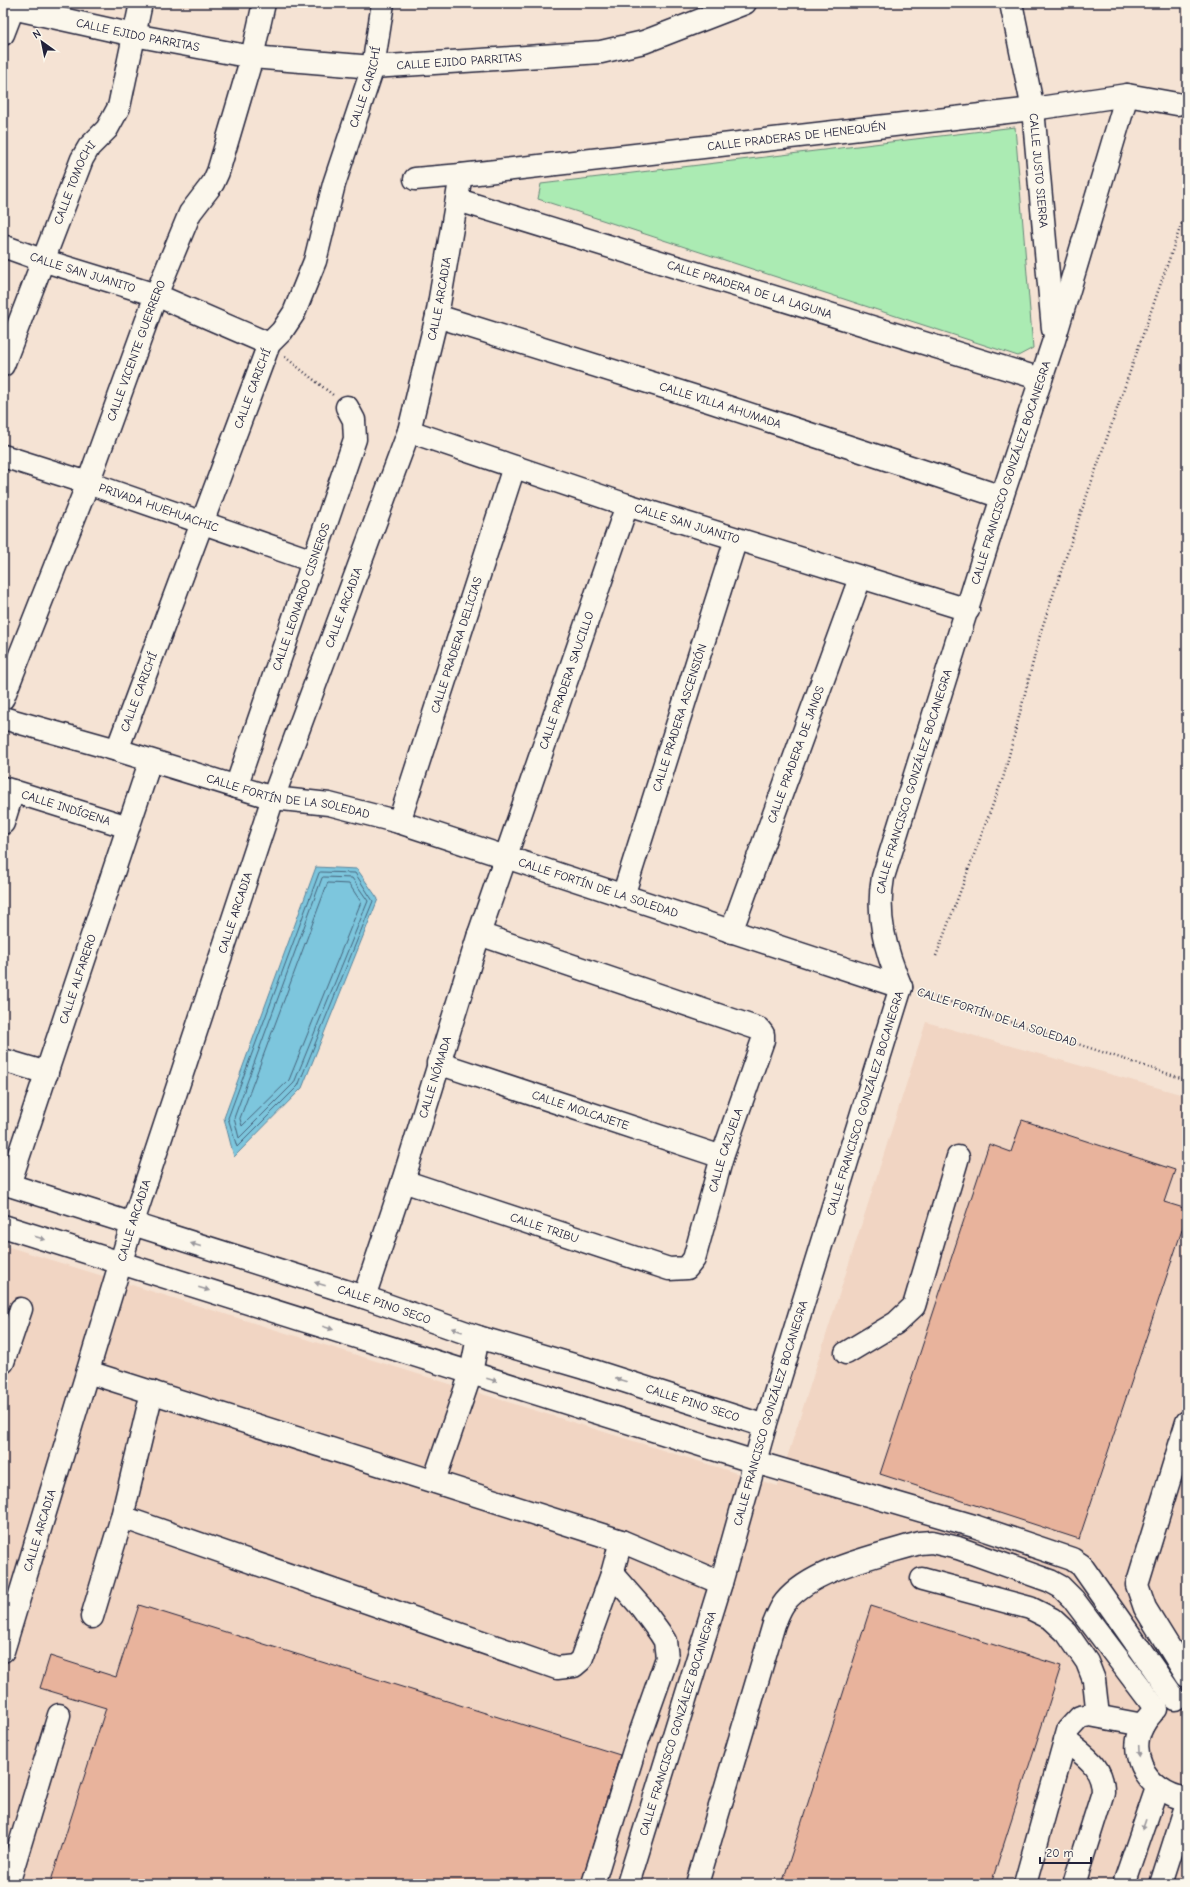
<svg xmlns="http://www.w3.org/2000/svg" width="1190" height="1887" viewBox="0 0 1190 1887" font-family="'Comic Neue',sans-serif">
<rect width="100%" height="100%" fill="#f5e3d4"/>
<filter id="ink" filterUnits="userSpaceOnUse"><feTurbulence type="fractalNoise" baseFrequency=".025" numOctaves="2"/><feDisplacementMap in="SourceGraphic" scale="8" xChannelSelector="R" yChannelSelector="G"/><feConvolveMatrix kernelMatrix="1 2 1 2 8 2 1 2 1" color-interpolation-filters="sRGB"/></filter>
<g filter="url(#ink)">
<!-- built -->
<path fill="#f1d5c3" d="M926,1022L1187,1096V1884H3V1245L778,1486Z"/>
<!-- green -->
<path fill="#abebb3" stroke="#668677" d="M1015,127L1033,348L1018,356L538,199L541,184Z"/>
<!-- water -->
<path fill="#7dc6dd" stroke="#59849c" d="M316,867L357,869L378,899L302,1088L234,1157L224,1118Z"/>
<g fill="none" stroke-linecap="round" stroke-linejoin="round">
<!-- shore -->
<path stroke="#46647c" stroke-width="1" d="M321,872L355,873L373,901L298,1086L237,1147L228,1118L319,873Z
M324,877L352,878L368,901L294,1083L239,1138L234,1118L322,878Z
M328,883L349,884L361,902L289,1080L242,1126L240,1119Z"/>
</g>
<!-- building -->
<path fill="#e8b39c" stroke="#22223b" d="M1022,1120L1175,1170L1164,1202L1187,1209V1215L1079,1539L880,1474L989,1144L1011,1152Z
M139,1605L620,1755L581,1884H50L106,1708L40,1688L50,1656L116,1677Z
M871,1606L1061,1666L991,1884H782Z"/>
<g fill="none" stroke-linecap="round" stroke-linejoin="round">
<!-- minor casing -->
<g stroke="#22223b" stroke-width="25">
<g id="minor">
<path id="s1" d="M1011,3L1033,109L1053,329"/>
<path id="s2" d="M3,6L134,35L252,57L373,67L601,52L644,42L745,3"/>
<path d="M3,34L15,3"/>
<path id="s3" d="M415,179L461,175L1033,109L1127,95L1177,104"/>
<path id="s4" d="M458,200L1041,379"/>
<path id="s5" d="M3,246L42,260L156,295L269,344"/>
<path id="s6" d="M437,316L709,401L1002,497"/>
<path id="s7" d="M3,365L82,159L89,147L107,129L119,107L141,3"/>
<path id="s8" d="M409,431L627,505L968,610"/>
<path id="s9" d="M3,456L88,483L313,561"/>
<path id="s10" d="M3,698L88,483L156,295L190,213L213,183L218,172L252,57L264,3"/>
<path id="s11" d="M3,718L117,750L273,798L329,804L399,822L901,987"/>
<path id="s12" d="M117,750L269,344L282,331L294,313L315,261L334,184L373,67L383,3"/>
<path id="s13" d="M236,787L355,439L354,420L347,407"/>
<path id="s14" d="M3,788L128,827"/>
<path id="s15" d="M399,822L514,467"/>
<path d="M3,823L13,791"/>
<path id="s16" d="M623,896L736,539"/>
<path id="s17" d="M731,932L860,578"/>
<path d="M3,1060L47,1073"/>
<path id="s18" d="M438,1063L722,1157"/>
<path id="s19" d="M403,1181L669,1269L687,1268L694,1259L722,1157L763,1040V1034L759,1029L479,934"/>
<path id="s20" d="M3,1183L364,1297L478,1337L584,1368L765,1426"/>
<path id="s21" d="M9,1185L146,774"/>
<path d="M3,1226L755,1462L974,1526L1072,1559L1081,1565L1175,1699"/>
<path id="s22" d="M364,1297L403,1181L479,934L627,505"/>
<path d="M846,1353L896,1323L914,1306L958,1157"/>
<path d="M3,1362L21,1309"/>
<path d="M88,1372L621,1541L721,1583"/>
<path d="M152,1392L122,1517L557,1668L574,1666L581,1660L612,1574L621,1541"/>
<path d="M1187,1422L1137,1585L1145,1608L1187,1676"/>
<path d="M434,1481L471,1373L478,1337"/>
<path d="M922,1579L1030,1608L1052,1619L1067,1633L1087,1662L1094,1680L1098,1716"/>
<path d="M92,1617L122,1517"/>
<path id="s23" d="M3,1651L132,1225L273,798L409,431L437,316L461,175"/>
<path d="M1152,1713C1120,1746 1144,1793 1187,1799"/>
<path d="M1065,1740C1084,1756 1103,1765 1103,1792L1074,1884"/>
<path d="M8,1884L59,1715"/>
<path d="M593,1884L634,1751L667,1658L665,1641L660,1633L641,1607L612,1574"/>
<path id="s24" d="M628,1884L721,1583L765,1426L901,987C885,950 876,916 883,877L1002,497L1054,340L1127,95"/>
<path d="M697,1884L774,1624C777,1617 780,1608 785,1602C813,1568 878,1556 919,1543L932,1542L958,1548L1050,1581L1061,1587L1073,1599L1156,1709"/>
<path d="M1025,1884L1068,1730L1080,1717L1090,1715L1143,1725"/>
<path d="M1124,1884L1157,1788"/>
<path d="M1161,1884L1187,1803"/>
</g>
</g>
<!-- path -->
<path stroke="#22223b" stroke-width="2.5" stroke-dasharray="1 3" stroke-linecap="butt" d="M285,357L333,395
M936,956L1004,775L1041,631L1079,518L1187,208
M920,992L1187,1080"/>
<!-- minor -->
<use href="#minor" stroke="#fbf7ec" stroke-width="22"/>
</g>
<!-- one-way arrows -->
<defs><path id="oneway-solid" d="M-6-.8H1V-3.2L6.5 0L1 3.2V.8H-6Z"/></defs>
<g fill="#99979c">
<use href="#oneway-solid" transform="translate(40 1238) rotate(17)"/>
<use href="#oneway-solid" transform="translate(196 1245) rotate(-163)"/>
<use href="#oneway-solid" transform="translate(320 1284) rotate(-163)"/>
<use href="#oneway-solid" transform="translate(204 1289) rotate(17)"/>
<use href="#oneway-solid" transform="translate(328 1328) rotate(17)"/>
<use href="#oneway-solid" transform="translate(457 1330) rotate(-161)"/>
<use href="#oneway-solid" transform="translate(492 1380) rotate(17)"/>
<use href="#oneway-solid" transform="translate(621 1380) rotate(-162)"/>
<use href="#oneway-solid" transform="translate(1139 1751) rotate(87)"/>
<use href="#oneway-solid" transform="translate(1144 1825) rotate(109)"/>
</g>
</g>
<g text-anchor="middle" stroke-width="3" stroke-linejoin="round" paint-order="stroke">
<!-- street labels -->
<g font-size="12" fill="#22223b" stroke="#fbf7ec">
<text dy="4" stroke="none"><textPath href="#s2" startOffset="138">CALLE EJIDO PARRITAS</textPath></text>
<text dy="4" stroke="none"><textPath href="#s2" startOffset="462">CALLE EJIDO PARRITAS</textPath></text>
<text dy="4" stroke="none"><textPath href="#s12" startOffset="711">CALLE CARICHÍ</textPath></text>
<text dy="4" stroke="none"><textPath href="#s3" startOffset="384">CALLE PRADERAS DE HENEQUÉN</textPath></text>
<text dy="4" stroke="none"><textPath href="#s1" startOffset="170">CALLE JUSTO SIERRA</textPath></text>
<text dy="4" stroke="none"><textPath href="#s7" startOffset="196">CALLE TOMOCHI</textPath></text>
<text dy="4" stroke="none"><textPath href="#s5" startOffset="84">CALLE SAN JUANITO</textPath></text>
<text dy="4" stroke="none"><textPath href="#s4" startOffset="305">CALLE PRADERA DE LA LAGUNA</textPath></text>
<text dy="4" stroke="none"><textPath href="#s23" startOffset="1422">CALLE ARCADIA</textPath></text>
<text dy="4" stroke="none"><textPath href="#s10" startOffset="372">CALLE VICENTE GUERRERO</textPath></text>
<text dy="4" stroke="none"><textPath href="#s12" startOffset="386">CALLE CARICHÍ</textPath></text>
<text dy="4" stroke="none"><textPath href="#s6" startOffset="297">CALLE VILLA AHUMADA</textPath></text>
<text dy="4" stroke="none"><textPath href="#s24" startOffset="1475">CALLE FRANCISCO GONZÁLEZ BOCANEGRA</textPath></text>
<text dy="4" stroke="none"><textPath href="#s9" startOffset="164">PRIVADA HUEHUACHIC</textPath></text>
<text dy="4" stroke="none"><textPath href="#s8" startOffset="293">CALLE SAN JUANITO</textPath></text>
<text dy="4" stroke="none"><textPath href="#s13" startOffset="201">CALLE LEONARDO CISNEROS</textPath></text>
<text dy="4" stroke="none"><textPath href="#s23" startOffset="1098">CALLE ARCADIA</textPath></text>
<text dy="4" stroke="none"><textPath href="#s15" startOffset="186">CALLE PRADERA DELICIAS</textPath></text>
<text dy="4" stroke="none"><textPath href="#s22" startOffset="649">CALLE PRADERA SAUCILLO</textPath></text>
<text dy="4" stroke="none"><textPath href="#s12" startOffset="62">CALLE CARICHÍ</textPath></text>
<text dy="4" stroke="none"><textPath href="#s16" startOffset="187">CALLE PRADERA ASCENSIÓN</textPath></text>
<text dy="4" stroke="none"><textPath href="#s17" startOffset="189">CALLE PRADERA DE JANOS</textPath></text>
<text dy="4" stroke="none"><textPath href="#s24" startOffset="1151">CALLE FRANCISCO GONZÁLEZ BOCANEGRA</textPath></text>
<text dy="4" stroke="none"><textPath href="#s11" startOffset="296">CALLE FORTÍN DE LA SOLEDAD</textPath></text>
<text dy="4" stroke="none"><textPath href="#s14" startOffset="66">CALLE INDÍGENA</textPath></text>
<text dy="4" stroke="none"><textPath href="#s11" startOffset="620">CALLE FORTÍN DE LA SOLEDAD</textPath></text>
<text dy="4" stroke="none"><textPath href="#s23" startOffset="774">CALLE ARCADIA</textPath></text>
<text dy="4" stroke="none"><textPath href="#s21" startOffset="217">CALLE ALFARERO</textPath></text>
<text transform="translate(997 1017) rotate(18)" y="4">CALLE FORTÍN DE LA SOLEDAD</text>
<text dy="4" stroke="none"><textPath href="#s22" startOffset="231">CALLE NÓMADA</textPath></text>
<text dy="4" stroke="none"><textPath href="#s24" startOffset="816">CALLE FRANCISCO GONZÁLEZ BOCANEGRA</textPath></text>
<text dy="4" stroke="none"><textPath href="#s18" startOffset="150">CALLE MOLCAJETE</textPath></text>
<text dy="4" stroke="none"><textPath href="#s19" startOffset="423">CALLE CAZUELA</textPath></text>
<text dy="4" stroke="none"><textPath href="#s23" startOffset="450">CALLE ARCADIA</textPath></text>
<text dy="4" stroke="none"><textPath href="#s19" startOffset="149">CALLE TRIBU</textPath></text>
<text dy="4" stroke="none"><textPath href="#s20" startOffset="400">CALLE PINO SECO</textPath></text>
<text dy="4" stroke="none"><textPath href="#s20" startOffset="724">CALLE PINO SECO</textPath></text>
<text dy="4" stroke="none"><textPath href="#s24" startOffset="492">CALLE FRANCISCO GONZÁLEZ BOCANEGRA</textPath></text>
<text dy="4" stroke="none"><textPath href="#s23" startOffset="126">CALLE ARCADIA</textPath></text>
<text dy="4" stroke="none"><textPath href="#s24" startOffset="168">CALLE FRANCISCO GONZÁLEZ BOCANEGRA</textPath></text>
</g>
</g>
<!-- margin -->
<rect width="1190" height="1887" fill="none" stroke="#fbf7ec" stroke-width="16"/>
<rect x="8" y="8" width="1174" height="1871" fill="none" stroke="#22223b" stroke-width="1.5" filter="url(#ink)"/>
<!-- north arrow -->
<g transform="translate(42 42) rotate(327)" stroke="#fbf7ec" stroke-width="3" paint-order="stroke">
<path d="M0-3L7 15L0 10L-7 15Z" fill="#22223b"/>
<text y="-6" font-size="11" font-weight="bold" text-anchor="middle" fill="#22223b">N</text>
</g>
<!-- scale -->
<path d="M1040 1857v6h51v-6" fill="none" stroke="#22223b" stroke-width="2"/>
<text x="1046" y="1857" font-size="12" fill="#22223b" stroke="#fbf7ec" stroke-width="3" paint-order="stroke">20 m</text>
</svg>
